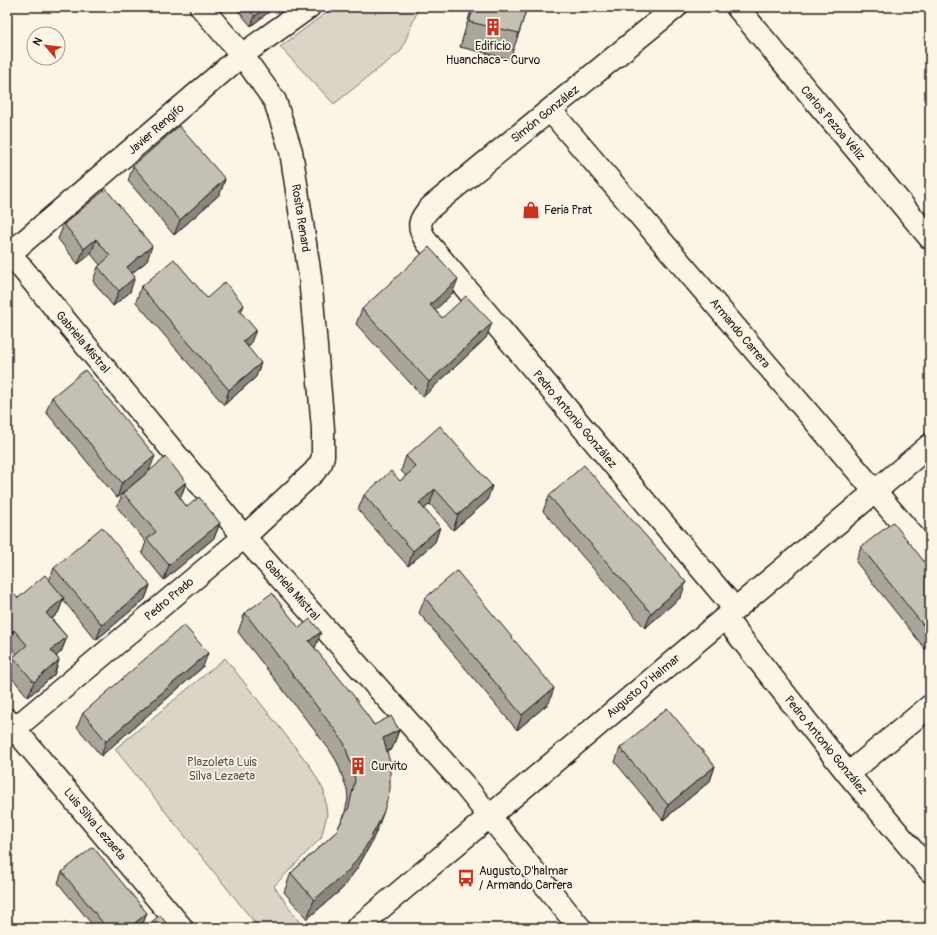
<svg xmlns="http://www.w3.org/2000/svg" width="937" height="935" viewBox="0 0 937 935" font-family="Pangolin,sans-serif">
<rect width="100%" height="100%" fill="#fcf5e5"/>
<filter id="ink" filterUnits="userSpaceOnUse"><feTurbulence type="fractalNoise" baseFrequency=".025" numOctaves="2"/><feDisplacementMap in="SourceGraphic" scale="8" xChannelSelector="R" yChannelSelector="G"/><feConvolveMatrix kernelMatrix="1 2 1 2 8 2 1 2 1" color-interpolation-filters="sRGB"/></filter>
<g filter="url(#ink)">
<!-- green -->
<path fill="#dbd5c8" stroke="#7c7872" d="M334,7H419L401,51L334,104L280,47Z
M225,658L310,766L324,791L327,815L321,838L274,886L300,923L293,928H259L115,749Z"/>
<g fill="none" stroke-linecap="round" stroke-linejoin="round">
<!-- street casing -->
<g stroke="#1c1c1c" stroke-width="25">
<path id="street" d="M676,7L431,207C418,220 417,227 427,242L735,609
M737,7L930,238
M550,110L930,556
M7,250L244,537L465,786L580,928
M7,256L242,55L309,7
M725,618L848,774L930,871
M7,720L182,928
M7,735L244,537L314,472L321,463L323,456V429L310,276L291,151L275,101L242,55L201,7
M848,774L930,706
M357,928L930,445"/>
</g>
<!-- street -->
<use href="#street" stroke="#fcf5e5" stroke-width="22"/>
</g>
<!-- wall -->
<path fill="#a9a59a" stroke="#1c1c1c" d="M235,7H275L251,26Z
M472,7H527L519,33L510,59L460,47Z
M133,166L225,179L220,194L174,235L128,181Z
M64,224L147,261L132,273L130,292L113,306L93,281L98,267L100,265L91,254L78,264L58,239Z
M141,287L207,298L241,312L250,345L248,347L256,377L224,405L136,302Z
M452,294L435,310L442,318L486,338L423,397L356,324L362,309Z
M52,397L150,470L186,482L181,497L180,498L187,507L220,523L214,538L164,580L142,553L146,542L117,507L123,493L117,498L46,412Z
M406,456L487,501L453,530L430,504L424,509L440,527L435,542L408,566L358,510L364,495L400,481L406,476L401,471Z
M549,496L681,597L645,628L543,511Z
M861,547L930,569V655L856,562Z
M54,568L150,585L145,599L96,640L63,600L58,613L52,619L67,637L61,652L56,656L59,660L54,675L28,697L7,672L13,657L17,654L9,644L18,598L49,581Z
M425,598L549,703L517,730L419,613Z
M245,613L315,649L374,725L399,730L392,749L387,752L377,830L370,845L358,867L342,889L307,919L284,892L291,873L336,832L344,816L348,799L347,789L337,762L329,749L238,632Z
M203,667L101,756L77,727L83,713Z
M620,748L715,766L710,781L663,820L615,762Z
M62,872L143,924L138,928H95L58,883Z"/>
<!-- shaded-wall -->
<path fill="#89867d" stroke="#1c1c1c" d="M266,7H275L251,26L255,16Z
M225,179L220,194L174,235L180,220Z
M96,239L91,254L78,264L84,249Z
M152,246L147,261L121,282L127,267Z
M135,277L130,292L113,306L119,291Z
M458,279L452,294L425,320L430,305Z
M244,305L238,320L239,310Z
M492,323L486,338L423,397L429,382Z
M256,330L250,345L237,356L243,341Z
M261,363L256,377L224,405L229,390Z
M155,456L149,471L117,498L122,483Z
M186,482L181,497L169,506L175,491Z
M492,486L487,501L453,530L458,515Z
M435,489L430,504L414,518L419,503Z
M220,523L214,538L164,580L169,565Z
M440,527L435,542L408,566L413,551Z
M686,582L681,597L645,628L651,613Z
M150,585L145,599L96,640L102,625Z
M64,598L58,613L41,628L46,613Z
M14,630L9,644L7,646V635Z
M321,632L314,651L309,641Z
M67,637L61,652L45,665L51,650Z
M208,653L203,667L101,756L106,741Z
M59,660L54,675L28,697L34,682Z
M554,688L549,703L517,730L522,715Z
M399,730L392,749L376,757L383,738Z
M715,766L710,781L663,820L668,805Z
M384,811L377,830L370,845L358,867L342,889L307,919L314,900Z
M147,913L143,924L138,928H129Z"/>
<!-- building -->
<path fill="#c4c0b3" stroke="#1c1c1c" d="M247,7H266L255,16Z
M474,7H527L519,33L469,22Z
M179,126L225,179L180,220L133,166Z
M106,189L152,246L127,267L135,277L119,291L98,267L110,256L96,239L84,249L64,224Z
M429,247L458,279L430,305L442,318L466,296L492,323L429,382L362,309Z
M174,259L207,298L225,282L244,305L239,310L256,330L243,341L261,363L229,390L141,287Z
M85,370L155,456L122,483L52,397Z
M440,426L492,486L458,515L435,489L419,503L440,527L413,551L364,495L391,471L400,481L416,467L406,456Z
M166,457L186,482L175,491L187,507L199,497L220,523L169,565L147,539L156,532L123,493Z
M584,465L686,582L651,613L549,496Z
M893,522L930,569V634L861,547Z
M102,527L150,585L102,625L54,568Z
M457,571L554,688L522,715L425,598Z
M45,575L64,598L46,613L67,637L51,650L59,660L34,682L13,657L27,645L14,630L7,635V594L11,591L18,598Z
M272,593L299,628L310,619L321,632L309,641L353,695L374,725L391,716L399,730L383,738L390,762V789L384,811L377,826L365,848L349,870L314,900L291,873L336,832L349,807L355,780L353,770L344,743L335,730L245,613Z
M184,625L208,653L106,741L83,713Z
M667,708L715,766L668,805L620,748Z
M93,847L147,913L129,928H107L62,872Z
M160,915L170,928H144Z"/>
</g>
<!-- icons -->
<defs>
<g id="building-bare" transform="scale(1.38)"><path d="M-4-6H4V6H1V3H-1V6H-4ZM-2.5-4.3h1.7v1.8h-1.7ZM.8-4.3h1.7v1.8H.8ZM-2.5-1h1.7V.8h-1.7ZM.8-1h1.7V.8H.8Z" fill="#c8321e" stroke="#fcf5e5" stroke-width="2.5" paint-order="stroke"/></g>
<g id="shop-bare" transform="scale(1.38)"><path d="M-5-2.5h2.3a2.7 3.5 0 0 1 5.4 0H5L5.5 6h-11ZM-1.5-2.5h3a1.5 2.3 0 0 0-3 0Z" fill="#c8321e" stroke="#fcf5e5" stroke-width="2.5" paint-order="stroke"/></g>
<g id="bus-bare" transform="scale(1.38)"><path d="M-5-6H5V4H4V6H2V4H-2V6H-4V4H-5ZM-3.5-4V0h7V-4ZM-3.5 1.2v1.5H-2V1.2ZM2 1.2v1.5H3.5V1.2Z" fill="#c8321e" stroke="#fcf5e5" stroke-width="2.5" paint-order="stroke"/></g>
</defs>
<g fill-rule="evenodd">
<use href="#building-bare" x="493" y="27"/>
<use href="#shop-bare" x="531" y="210"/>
<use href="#building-bare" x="358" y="766"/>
<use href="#bus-bare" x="466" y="878"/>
</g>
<g text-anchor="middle" stroke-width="3.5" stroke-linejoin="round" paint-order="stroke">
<!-- poi labels -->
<g font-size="12" fill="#1c1c1c" stroke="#fcf5e5" text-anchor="start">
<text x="493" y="50" text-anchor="middle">Edificio<tspan x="493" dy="14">Huanchaca - Curvo</tspan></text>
<text x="544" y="214">Feria Prat</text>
<text x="371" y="770">Curvito</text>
<text x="479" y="875">Augusto D'halmar<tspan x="479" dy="14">/ Armando Carrera</tspan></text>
</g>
<!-- street labels -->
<g font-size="12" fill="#1c1c1c" stroke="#fcf5e5">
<text transform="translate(545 114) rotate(-39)" y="4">Simón González</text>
<text transform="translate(833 123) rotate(50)" y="4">Carlos Pezoa Véliz</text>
<text transform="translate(156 129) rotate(-41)" y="4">Javier Rengifo</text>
<text transform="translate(301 218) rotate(81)" y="4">Rosita Renard</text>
<text transform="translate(740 333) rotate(50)" y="4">Armando Carrera</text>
<text transform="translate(83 342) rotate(50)" y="4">Gabriela Mistral</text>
<text transform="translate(575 419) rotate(50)" y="4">Pedro Antonio González</text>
<text transform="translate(292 590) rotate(48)" y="4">Gabriela Mistral</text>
<text transform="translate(169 599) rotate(-40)" y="4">Pedro Prado</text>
<text transform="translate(643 686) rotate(-40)" y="4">Augusto D´Halmar</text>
<text transform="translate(826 745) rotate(51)" y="4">Pedro Antonio González</text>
<text transform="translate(95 824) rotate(50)" y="4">Luis Silva Lezaeta</text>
</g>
<!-- park labels -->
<g font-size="12" fill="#555450" stroke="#fcf5e5">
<text x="222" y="766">Plazoleta Luis<tspan x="222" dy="14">Silva Lezaeta</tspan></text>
</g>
</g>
<!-- margin -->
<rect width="937" height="935" fill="none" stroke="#fcf5e5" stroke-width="24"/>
<rect x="12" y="12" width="913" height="911" fill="none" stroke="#1c1c1c" stroke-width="1.5" filter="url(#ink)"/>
<!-- north arrow -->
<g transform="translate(46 46) rotate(298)"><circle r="19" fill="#fcf5e5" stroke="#a29e95"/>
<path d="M0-3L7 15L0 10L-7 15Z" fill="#c8321e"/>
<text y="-6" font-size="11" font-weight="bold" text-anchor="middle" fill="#1c1c1c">N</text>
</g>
</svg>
